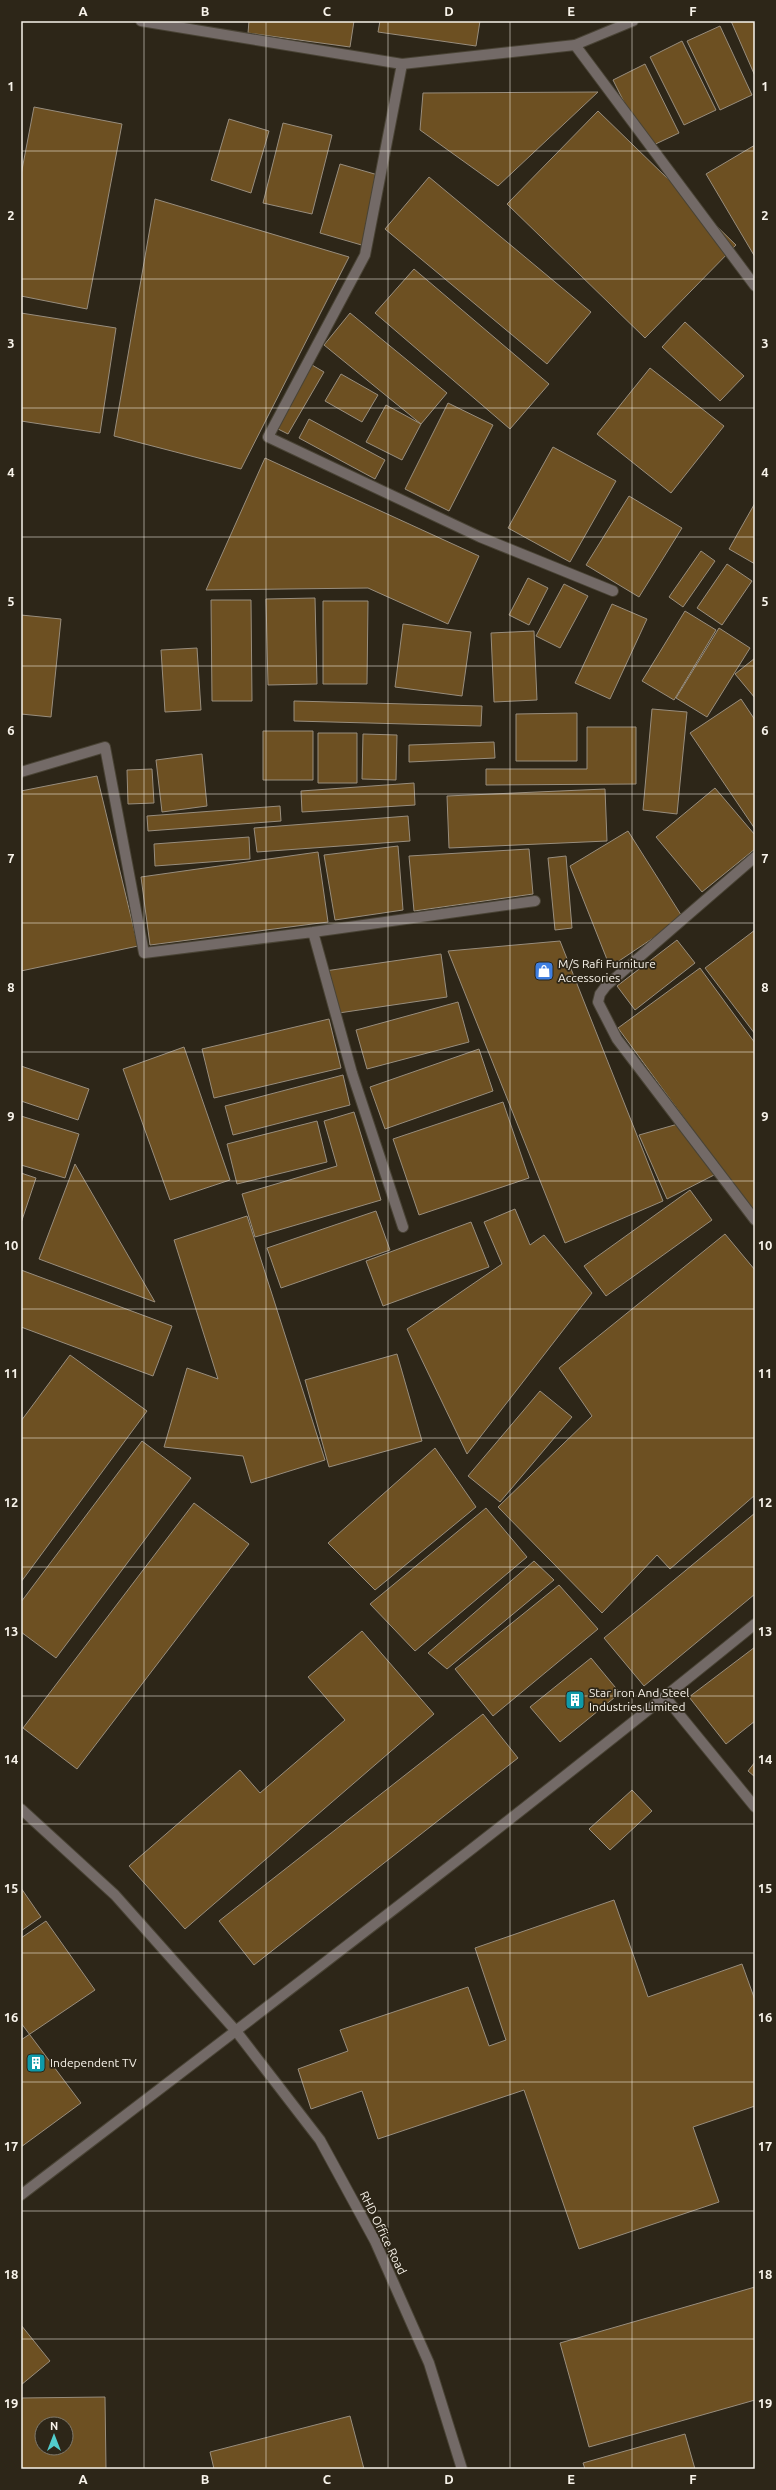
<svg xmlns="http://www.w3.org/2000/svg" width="776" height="2490" viewBox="0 0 776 2490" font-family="Ubuntu,sans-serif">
<rect width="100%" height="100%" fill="#2d2618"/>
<!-- building -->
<path fill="#6d5022" stroke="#988d7d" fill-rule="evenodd" d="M249,21H354L350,47L248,33Z
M380,21H480L476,46L378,32Z
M731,21H755V76Z
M720,26L752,95L720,110L687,41Z
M682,41L716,110L684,125L650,57Z
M645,64L679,133L647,148L613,80Z
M598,92L498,186L420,130L423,93Z
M34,107L122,124L87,309L21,296V175Z
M598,111L736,245L645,338L507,204Z
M229,119L269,131L251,193L211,180Z
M283,123L332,135L312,214L263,203Z
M755,145V257L706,174Z
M340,164L385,177L365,246L320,233Z
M429,177L591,312L547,364L385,229Z
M155,199L349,257L241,469L114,436Z
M414,269L549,384L510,429L375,313Z
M21,313L116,328L100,433L21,421Z
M350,313L447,393L421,424L324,345Z
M685,322L744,376L720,401L662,347Z
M312,365L324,372L288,434L276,428Z
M650,368L724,426L671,493L597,434Z
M341,374L378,395L362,422L325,401Z
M448,403L493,425L449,511L405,489Z
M386,405L421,424L402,460L366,442Z
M309,419L385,460L375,479L299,438Z
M553,447L616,481L570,562L508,528Z
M265,458L479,556L448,624L368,588L206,590Z
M629,496L682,528L639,597L586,565Z
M755,503V564L729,549Z
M701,551L715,561L683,607L669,597Z
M727,564L752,581L722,625L697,608Z
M528,578L548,588L529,625L509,615Z
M564,584L588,596L560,648L536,636Z
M315,598L317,684L268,685L266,599Z
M211,600H251L252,701H212Z
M323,601H368L367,684H323Z
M612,604L647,619L610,699L575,683Z
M685,611L716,630L674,700L642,681Z
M21,615L61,619L51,717L21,714Z
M403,624L471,632L462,696L395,687Z
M719,628L750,648L707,717L676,698Z
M534,631L537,700L494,702L491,633Z
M197,648L201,710L165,712L161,650Z
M755,658V698L735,674Z
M741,699L755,720V829L690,733Z
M294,701L482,706L481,726L294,721Z
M652,709L687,712L677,814L643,810Z
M577,713V761H516V714Z
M587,727H636V784L486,785V769H587Z
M263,731H313V780H263Z
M318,733H357V783H318Z
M363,734L397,735L396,780L362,779Z
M494,742L495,758L409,762V745Z
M202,754L207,806L162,812L156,760Z
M152,769L154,803L128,804L127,770Z
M97,776L138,946L21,971V791Z
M414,783L415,805L302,812L301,791Z
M715,788L755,835V849L702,892L656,837Z
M605,789L607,841L449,848L447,796Z
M280,806L281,821L148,831L147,816Z
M408,816L410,841L257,852L254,828Z
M628,831L683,918L610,967L570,866Z
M249,837L250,859L155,866L154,844Z
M398,846L403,910L335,920L324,855Z
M529,849L533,894L414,911L409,856Z
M318,852L328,922L150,945L141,877Z
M566,856L572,928L555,930L548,858Z
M755,930V1034L705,968Z
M677,940L695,963L635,1010L617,986Z
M560,941L663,1201L565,1243L448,951Z
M441,954L447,997L332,1014L325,971Z
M700,968L755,1043V1215L618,1028Z
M458,1002L469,1042L367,1069L356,1030Z
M329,1019L341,1068L214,1098L202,1049Z
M184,1047L230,1180L170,1200L123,1069Z
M479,1049L493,1091L385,1129L370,1087Z
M21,1066L89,1089L78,1120L21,1101Z
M343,1075L350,1105L233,1135L225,1106Z
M503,1102L529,1178L419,1215L393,1139Z
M354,1112L381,1200L255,1237L242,1194L337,1166L324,1121Z
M21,1116L79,1134L65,1178L21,1165Z
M317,1121L327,1162L237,1184L227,1144Z
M678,1124L716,1174L667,1199L639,1135Z
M75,1164L155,1302L39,1259Z
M21,1173L36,1178L21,1223Z
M690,1190L712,1220L606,1296L584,1266Z
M515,1209L530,1245L544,1235L592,1293L467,1454L407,1329L502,1264L484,1222Z
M376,1211L390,1250L281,1288L267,1248Z
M247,1216L325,1460L251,1483L243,1456L164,1447L187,1368L218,1379L174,1240Z
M471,1222L489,1267L383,1306L366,1261Z
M725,1234L755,1270V1495L670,1569L657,1555L602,1613L498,1507L592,1416L559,1368Z
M21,1270L172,1326L153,1376L21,1327Z
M397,1354L422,1441L329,1467L305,1380Z
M70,1355L147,1411L21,1582V1421Z
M540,1391L572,1417L500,1502L468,1476Z
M142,1441L191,1478L56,1658L21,1632V1602Z
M435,1448L476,1507L375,1590L328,1543Z
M194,1503L249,1544L77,1769L23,1728Z
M486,1508L527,1557L415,1651L370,1604Z
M755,1513V1594L644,1686L604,1638Z
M534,1561L554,1580L447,1669L428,1653Z
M559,1585L598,1629L493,1716L455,1669Z
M362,1631L434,1714L185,1929L129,1866L240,1770L260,1793L345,1720L308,1677Z
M755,1647V1721L726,1744L689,1697Z
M591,1658L620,1693L560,1742L530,1707Z
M483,1714L518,1758L254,1965L219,1921Z
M755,1762V1777L748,1771Z
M632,1790L652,1811L610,1850L589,1829Z
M21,1888L41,1917L21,1931Z
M614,1900L648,1997L742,1964L755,2000V2106L693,2127L719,2202L579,2249L524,2090L378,2139L362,2091L311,2109L298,2069L348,2051L340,2030L468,1987L489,2046L506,2040L475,1948Z
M46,1921L95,1990L21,2040V1938Z
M21,2023L81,2103L21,2147Z
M755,2287V2400L589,2447L560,2343Z
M21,2325L50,2361L21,2385Z
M105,2397L106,2469H21V2398ZM42,2424H66V2448H42Z
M350,2416L364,2469H214L210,2452Z
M685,2434L695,2469H585L583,2463Z"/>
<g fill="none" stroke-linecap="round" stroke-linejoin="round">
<!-- service casing -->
<g stroke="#494335" stroke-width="12">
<path id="service" d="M575,45L755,286
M21,772L105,747L144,953L313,932L352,1073L403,1227
M313,932L535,901
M236,2031L320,2140L375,2241L429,2363L462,2469"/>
</g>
<!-- pedestrian casing -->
<g stroke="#494335" stroke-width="12">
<path id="pedestrian" d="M402,64L365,255L268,437L480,537L613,591"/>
</g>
<!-- minor casing -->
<g stroke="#494335" stroke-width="12">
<path id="minor" d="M141,21L402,64L575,45L633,21
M755,857L606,986L600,994L598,1002L617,1039L755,1220
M665,1697L755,1807"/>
</g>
<!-- tertiary casing -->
<g stroke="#494335" stroke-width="12">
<path id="tertiary" d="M21,1809L115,1895L236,2031
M21,2195C267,2007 515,1819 755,1624"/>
</g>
<!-- service -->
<use href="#service" stroke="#736a67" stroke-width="10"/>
<!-- pedestrian -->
<use href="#pedestrian" stroke="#736a67" stroke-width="10"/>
<!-- minor -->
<use href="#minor" stroke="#736a67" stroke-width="10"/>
<!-- tertiary -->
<use href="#tertiary" stroke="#736a67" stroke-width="10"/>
</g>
<!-- grid -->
<path fill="none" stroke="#f8f3ea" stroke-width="1" stroke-opacity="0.55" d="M144,21V2469M266,21V2469M388,21V2469M510,21V2469M632,21V2469M21,151H755M21,279H755M21,408H755M21,537H755M21,666H755M21,794H755M21,923H755M21,1052H755M21,1181H755M21,1309H755M21,1438H755M21,1567H755M21,1696H755M21,1824H755M21,1953H755M21,2082H755M21,2211H755M21,2339H755"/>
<!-- icons -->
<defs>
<g id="shop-square" transform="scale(1)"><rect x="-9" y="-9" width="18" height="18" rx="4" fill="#3f7fe0" stroke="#2d2618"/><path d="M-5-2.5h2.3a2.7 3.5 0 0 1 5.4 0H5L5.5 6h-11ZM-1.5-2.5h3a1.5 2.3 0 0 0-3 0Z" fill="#fff"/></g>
<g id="building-square" transform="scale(1)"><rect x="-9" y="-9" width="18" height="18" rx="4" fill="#0f9aa8" stroke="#2d2618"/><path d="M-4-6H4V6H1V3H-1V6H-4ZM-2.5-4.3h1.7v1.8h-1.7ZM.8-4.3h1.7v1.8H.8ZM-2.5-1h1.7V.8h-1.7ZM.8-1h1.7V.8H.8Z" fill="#fff"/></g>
</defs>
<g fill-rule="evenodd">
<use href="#shop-square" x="544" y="971"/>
<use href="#building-square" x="575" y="1700"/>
<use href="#building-square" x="36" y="2063"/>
</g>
<g text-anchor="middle" stroke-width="3.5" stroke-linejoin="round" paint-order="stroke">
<!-- poi labels -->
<g font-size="12" fill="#f8f3ea" stroke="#2d2618" text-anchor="start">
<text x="558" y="968">M/S Rafi Furniture<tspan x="558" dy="14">Accessories</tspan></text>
<text x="589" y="1697">Star Iron And Steel<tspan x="589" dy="14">Industries Limited</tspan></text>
<text x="50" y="2067">Independent TV</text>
</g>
<!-- street labels -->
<g font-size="12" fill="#f8f3ea" stroke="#2d2618">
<text transform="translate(383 2233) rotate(64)" y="4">RHD Office Road</text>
</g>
</g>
<!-- border -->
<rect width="776" height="2490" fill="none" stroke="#2d2618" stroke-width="44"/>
<!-- north arrow -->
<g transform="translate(54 2436)"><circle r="19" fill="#2d2618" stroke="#7e786c"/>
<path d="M0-3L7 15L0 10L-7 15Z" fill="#52cdcc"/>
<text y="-6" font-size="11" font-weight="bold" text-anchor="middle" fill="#f8f3ea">N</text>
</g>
<rect x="22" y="22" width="732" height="2446" fill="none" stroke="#f8f3ea" stroke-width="1.5"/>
<g font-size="13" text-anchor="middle" font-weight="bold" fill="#f8f3ea">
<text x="83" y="16">A</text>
<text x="205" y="16">B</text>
<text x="327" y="16">C</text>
<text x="449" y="16">D</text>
<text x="571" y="16">E</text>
<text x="693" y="16">F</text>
<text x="11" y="91">1</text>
<text x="765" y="91">1</text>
<text x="11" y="220">2</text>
<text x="765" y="220">2</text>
<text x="11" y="348">3</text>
<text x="765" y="348">3</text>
<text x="11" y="477">4</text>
<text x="765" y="477">4</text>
<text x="11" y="606">5</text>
<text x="765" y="606">5</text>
<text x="11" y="735">6</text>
<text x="765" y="735">6</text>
<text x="11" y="863">7</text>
<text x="765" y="863">7</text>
<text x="11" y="992">8</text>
<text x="765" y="992">8</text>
<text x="11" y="1121">9</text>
<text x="765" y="1121">9</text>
<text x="11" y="1250">10</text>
<text x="765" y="1250">10</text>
<text x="11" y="1378">11</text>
<text x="765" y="1378">11</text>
<text x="11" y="1507">12</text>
<text x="765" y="1507">12</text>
<text x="11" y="1636">13</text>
<text x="765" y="1636">13</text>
<text x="11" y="1764">14</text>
<text x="765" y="1764">14</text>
<text x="11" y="1893">15</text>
<text x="765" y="1893">15</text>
<text x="11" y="2022">16</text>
<text x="765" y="2022">16</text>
<text x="11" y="2151">17</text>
<text x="765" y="2151">17</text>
<text x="11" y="2279">18</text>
<text x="765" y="2279">18</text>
<text x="11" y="2408">19</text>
<text x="765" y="2408">19</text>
<text x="83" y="2484">A</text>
<text x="205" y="2484">B</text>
<text x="327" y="2484">C</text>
<text x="449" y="2484">D</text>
<text x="571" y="2484">E</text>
<text x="693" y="2484">F</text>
</g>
</svg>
